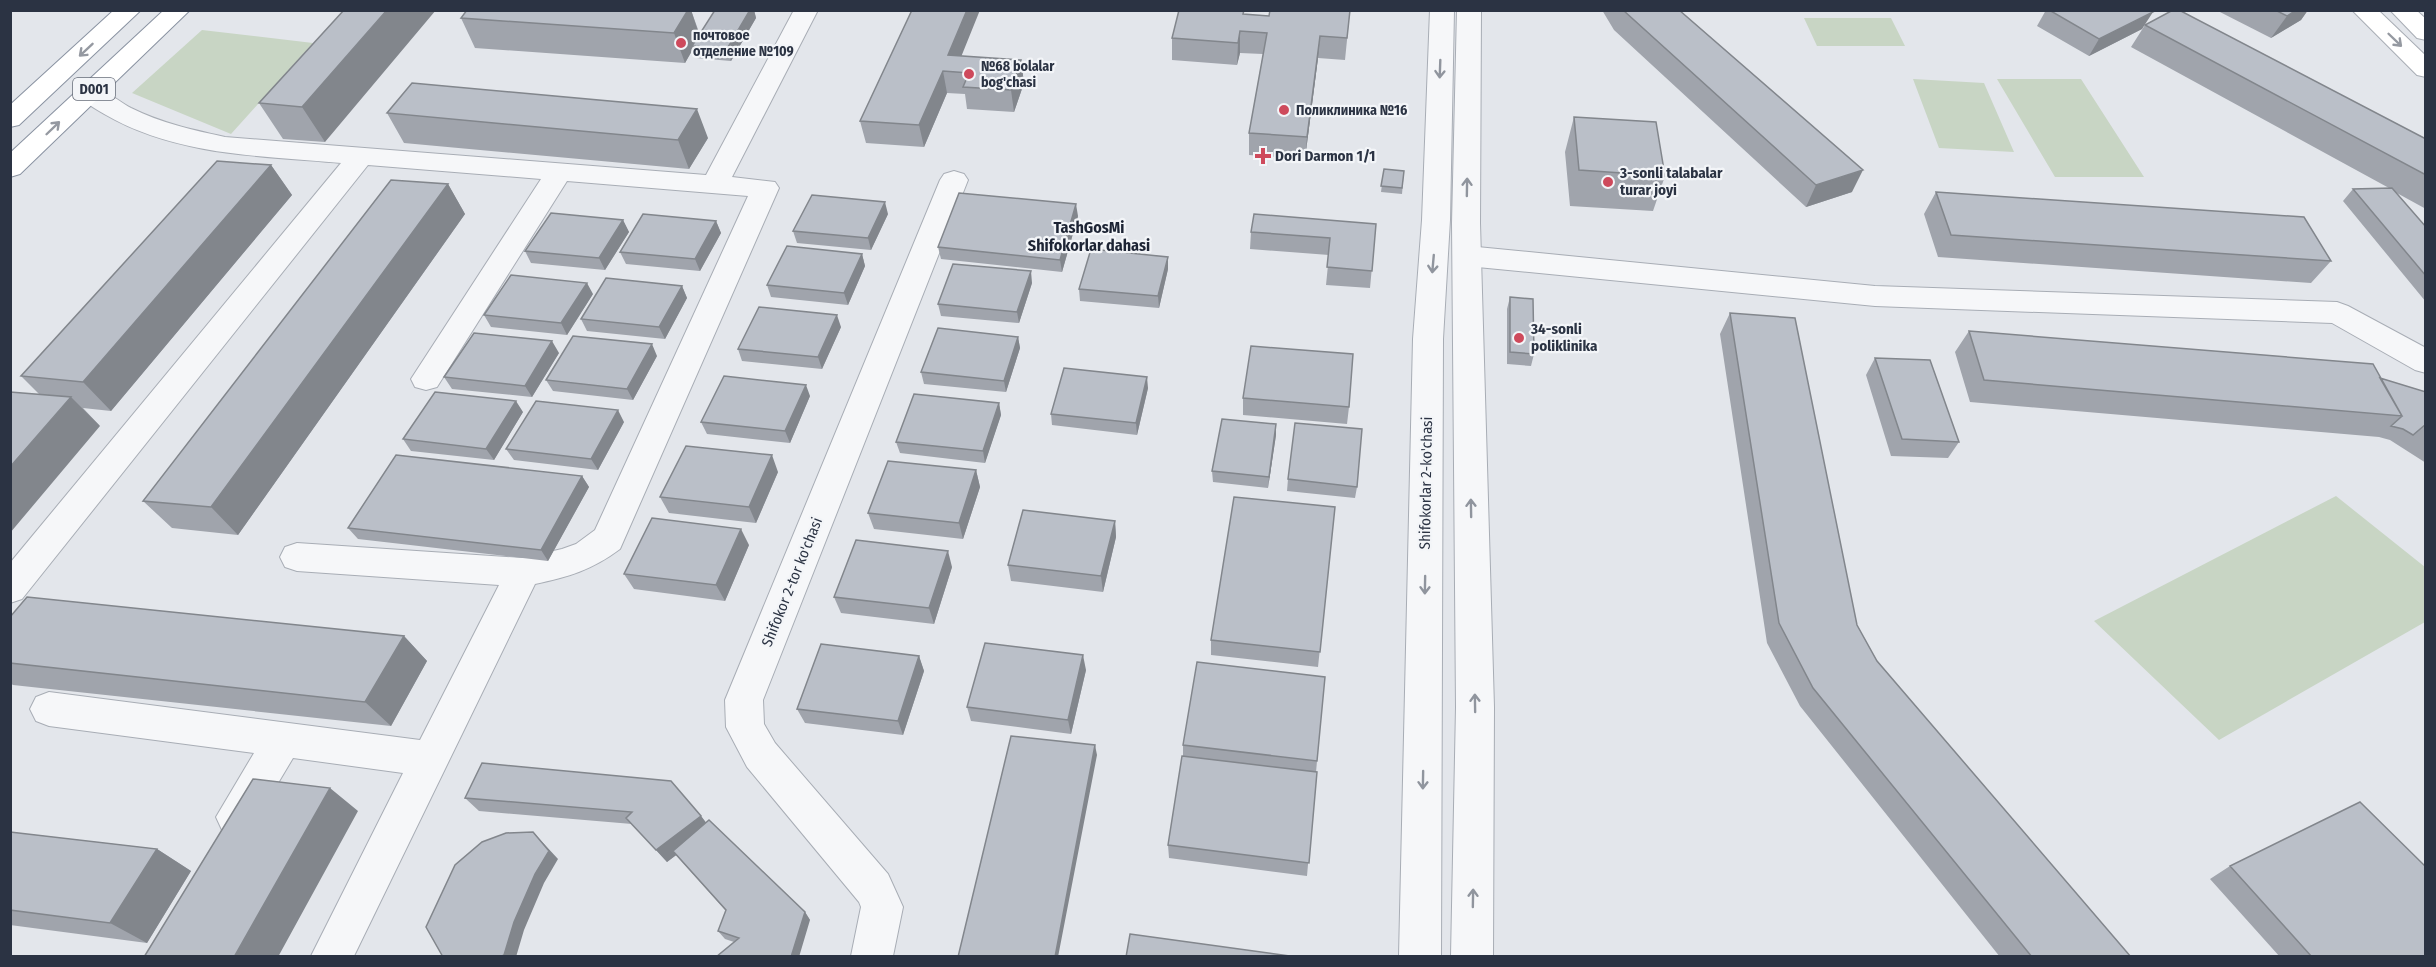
<svg xmlns="http://www.w3.org/2000/svg" width="2436" height="967" viewBox="0 0 2436 967" font-family="'Fira Sans Condensed',sans-serif">
<rect width="100%" height="100%" fill="#e3e6eb"/>
<!-- green -->
<path fill="#c8d5c4" d="M1804,18H1891L1905,46H1817Z
M202,30L313,43L231,134L132,93Z
M1913,79L1984,83L2014,152L1939,148Z
M1997,79H2081L2144,177H2055Z
M2336,496L2425,567V622L2219,740L2094,621Z"/>
<g fill="none" stroke-linecap="round" stroke-linejoin="round">
<!-- minor casing -->
<g stroke="#a8adb5" stroke-width="2">
<path id="minor" d="M794,10H818L732,177L775,182L779,188L620,549C592,570 568,577 535,584L354,956H311L403,773L293,758L250,830L236,836L222,830L216,817L254,753L49,726L36,721L30,709L36,697L49,692L420,740L499,585L297,571L285,567L280,557L285,547L297,543L523,558L562,549L576,544L595,530L748,196L567,181L437,387L426,390L415,387L411,379L541,179L368,165L22,599L10,603V563L341,163C263,156 177,156 106,115C96,109 84,103 77,93L81,88C100,83 114,99 131,108C161,123 193,130 225,137L706,175Z
M954,171L964,174L968,180L763,700L764,724L775,743L888,874L903,907L893,956H851L861,907L859,902L747,767L726,727L725,700L940,180L944,174Z
M1467,246L1875,286L2337,302L2348,306L2426,348V373L2415,370L2332,323L1875,306L1467,266L1457,263L1453,256L1457,249Z"/>
</g>
<!-- tertiary casing -->
<g stroke="#a8adb5" stroke-width="2">
<path id="tertiary" d="M1430,10H1454L1450,220L1443,339L1441,956H1399L1413,339L1422,220Z
M1457,10H1481L1480,223L1494,707L1493,956H1451L1456,707L1452,223Z"/>
</g>
<!-- secondary casing -->
<g stroke="#a8adb5" stroke-width="2">
<path id="secondary" d="M2352,10H2378L2426,56V77L2417,75Z
M2390,10H2416L2426,19V40L2417,38Z"/>
</g>
<!-- trunk casing -->
<g stroke="#8a93a2" stroke-width="2">
<path id="trunk" d="M114,10H141L19,125L10,127V105Z
M164,10H190L20,174L10,177V153Z"/>
</g>
<!-- minor -->
<use href="#minor" fill="#f6f7f9" fill-rule="evenodd"/>
<!-- tertiary -->
<use href="#tertiary" fill="#f6f7f9" fill-rule="evenodd"/>
<!-- secondary -->
<use href="#secondary" fill="#fff" fill-rule="evenodd"/>
<!-- trunk -->
<use href="#trunk" fill="#fff" fill-rule="evenodd"/>
</g>
<!-- wall -->
<path fill="#a0a4ac" d="M344,10L325,142L283,139L259,103Z
M467,10H691L700,35L715,10H754L756,18L731,61L696,58L693,49L685,63L475,48L461,18Z
M1350,10L1345,60L1318,58L1305,159L1249,155V133L1263,54L1240,53L1237,65L1172,60V38L1245,15L1269,16Z
M1602,10H1679L1852,192L1806,207L1614,30Z
M2046,10H2150L2142,29L2089,56L2037,26Z
M2216,10H2308L2301,20L2271,38Z
M2145,25L2426,139V209L2395,192L2426,227V302L2343,201L2353,189L2389,188L2131,47Z
M961,56L1021,60L1024,83L1014,112L967,109L965,94L947,93L924,147L866,143L860,121Z
M387,113L708,138L689,169L404,143Z
M1574,117L1665,176L1653,211L1570,206L1565,152Z
M271,165L292,195L111,411L83,408L100,426L39,394L21,376Z
M1384,169L1404,171L1402,194L1381,192Z
M448,184L465,214L238,535L172,528L143,501Z
M1936,192L2331,261L2311,283L1938,257L1924,214Z
M888,214L871,250L797,243L793,231Z
M1078,216L1062,272L941,259L938,247Z
M623,220L629,232L605,270L531,263L525,251Z
M716,221L721,233L700,271L626,264L620,252Z
M1376,224L1370,288L1326,285L1329,255L1250,249L1251,232Z
M862,254L865,266L848,305L771,297L767,285Z
M1168,257V269L1159,308L1080,301L1079,289Z
M1032,283L1019,323L941,316L938,304Z
M682,286L687,298L665,339L587,331L581,319Z
M593,294L567,335L491,327L484,315Z
M1510,297L1534,354L1531,366L1507,364V309Z
M1730,313L1857,625L1877,661L2131,957H2000L1800,706L1767,643L1720,334Z
M841,327L822,369L742,361L738,349Z
M1969,331L2380,378L2426,392V463L2390,440L2379,437L1970,402L1955,352Z
M1018,337L1020,348L1006,392L924,384L921,372Z
M559,353L532,397L452,389L444,377Z
M657,356L633,400L553,391L546,380Z
M1875,358L1959,442L1948,458L1891,456L1866,375Z
M1148,388L1137,435L1052,425L1051,414Z
M810,396L790,443L707,434L701,422Z
M1243,398L1349,407L1347,424L1243,415Z
M999,403L1001,415L985,463L900,453L896,442Z
M523,412L494,460L411,451L403,439Z
M624,422L598,470L514,460L506,449Z
M1276,435L1268,488L1213,482L1212,471Z
M976,470L980,487L963,539L874,529L868,513Z
M778,472L756,523L669,513L660,497Z
M582,476L589,487L548,561L358,539L348,528Z
M1288,479L1357,487L1355,498L1287,491Z
M1335,507L1318,667L1211,655V640Z
M1115,521L1116,537L1103,592L1011,581L1008,565Z
M749,545L725,601L634,589L624,574Z
M952,567L934,624L841,613L834,597Z
M10,617L404,636L427,661L391,726L13,685L10,683Z
M919,656L924,671L903,735L805,723L797,709Z
M1086,670L1071,734L971,721L967,707Z
M1183,745L1317,761L1307,876L1169,858L1168,845L1183,756Z
M465,798L701,816L706,823L805,912L810,920L734,942L725,939L718,931L726,911L676,855L667,862L632,824L479,811Z
M10,832L157,849L191,871L147,943L10,925Z
M2230,866L2426,957H2280L2210,879Z"/>
<!-- shaded-wall -->
<path fill="#82868c" d="M387,10H436L325,142L302,107Z
M688,10H691L700,37L692,46L693,49L685,63L674,33Z
M750,10H754L756,18L731,61L727,49Z
M967,10H980L955,72L948,55Z
M2296,10H2308L2301,20L2271,38L2287,16Z
M2153,12L2142,29L2089,56L2099,39Z
M1240,31V53L1237,65L1238,43Z
M1320,36L1318,58L1305,159L1307,137Z
M1021,60L1024,83L1014,112L1011,90Z
M943,71L947,93L924,147L919,125Z
M697,109L708,138L689,169L678,140Z
M271,165L292,195L111,411L83,382Z
M1863,170L1852,192L1806,207L1816,185Z
M448,184L465,214L238,535L211,507Z
M885,202L888,214L871,250L868,238Z
M1076,204L1078,216L1062,272L1060,260Z
M623,220L629,232L605,270L599,258Z
M716,221L721,233L700,271L695,259Z
M862,254L865,266L848,305L844,293Z
M1168,257V269L1159,308L1158,296Z
M1031,271L1032,283L1019,323L1017,312Z
M587,283L593,294L567,335L561,323Z
M682,286L687,298L665,339L659,327Z
M837,315L841,327L822,369L818,357Z
M1018,337L1020,348L1006,392L1004,381Z
M552,341L559,353L532,397L525,386Z
M652,344L657,356L633,400L627,389Z
M1147,377L1148,388L1137,435L1136,423Z
M806,385L810,396L790,443L785,431Z
M71,397L100,426L10,533V467Z
M516,401L523,412L494,460L486,449Z
M999,403L1001,415L985,463L983,451Z
M618,410L624,422L598,470L591,459Z
M1276,424V435L1268,488L1269,477Z
M772,455L778,472L756,523L749,507Z
M976,470L980,487L963,539L959,523Z
M582,476L589,487L548,561L541,550Z
M1115,521L1116,537L1103,592L1101,576Z
M741,529L749,545L725,601L716,585Z
M948,551L952,567L934,624L929,608Z
M404,636L427,661L391,726L365,702Z
M1083,655L1086,670L1071,734L1068,720Z
M919,656L924,671L903,735L898,721Z
M1095,745L1097,755L1058,957H1055Z
M330,788L358,811L278,957H234Z
M701,816L711,829L667,862L656,850Z
M533,832L558,859L544,883L524,930L516,957H500Z
M157,849L191,871L147,943L110,923Z
M805,912L810,920L799,957H791Z"/>
<!-- building -->
<path fill="#babfc8" stroke="#82868c" stroke-width="1.5" d="M344,10H387L302,107L259,103Z
M467,10H688L674,33L461,18Z
M715,10H750L727,49L692,46Z
M912,10H967L948,55L1021,60L1011,90L963,87L969,73L943,71L919,125L860,121Z
M1179,10H1244L1243,14L1269,16L1270,10H1350L1347,38L1320,36L1307,137L1249,133L1267,33L1240,31L1238,43L1172,38Z
M1623,10H1679L1863,170L1816,185Z
M2049,10H2150L2153,12L2099,39Z
M2173,10H2179L2426,139V175L2145,25Z
M2275,10H2296L2287,16Z
M412,83L697,109L678,140L387,113Z
M1574,117L1656,122L1665,176L1579,170Z
M217,161L271,165L83,382L21,376Z
M1384,169L1404,171L1402,188L1381,186Z
M391,180L448,184L211,507L143,501Z
M2392,188L2426,227V276L2353,189Z
M1936,192L2304,217L2331,261L1951,235Z
M959,193L1076,204L1060,260L938,247Z
M812,195L885,202L868,238L793,231Z
M551,213L623,220L599,258L525,251Z
M643,214L716,221L695,259L620,252Z
M1254,214L1376,224L1372,271L1327,267L1330,238L1251,232Z
M787,246L862,254L844,293L767,285Z
M1091,249L1168,257L1158,296L1079,289Z
M953,264L1031,271L1017,312L938,304Z
M511,275L587,283L561,323L484,315Z
M606,278L682,286L659,327L581,319Z
M1510,297L1533,299L1534,354L1510,352Z
M759,307L837,315L818,357L738,349Z
M1730,313L1795,318L1857,625L1877,661L2131,957H2032L1813,688L1779,623Z
M938,328L1018,337L1004,381L921,372Z
M1969,331L2373,364L2402,416L1984,380Z
M474,333L552,341L525,386L444,377Z
M573,336L652,344L627,389L546,380Z
M1251,346L1353,354L1349,407L1243,398Z
M1875,358L1930,360L1959,442L1902,439Z
M1064,368L1147,377L1136,423L1051,414Z
M724,376L806,385L785,431L701,422Z
M2380,378L2426,392V424L2413,435L2403,429L2391,426L2402,416Z
M10,392L71,397L10,467Z
M435,392L516,401L486,449L403,439Z
M914,394L999,403L983,451L896,442Z
M536,401L618,410L591,459L506,449Z
M1222,419L1276,424L1269,477L1212,471Z
M1295,423L1362,429L1357,487L1288,479Z
M686,446L772,455L749,507L660,497Z
M396,455L582,476L541,550L348,528Z
M888,461L976,470L959,523L868,513Z
M1234,497L1335,507L1320,652L1211,640Z
M1023,510L1115,521L1101,576L1008,565Z
M652,518L741,529L716,585L624,574Z
M856,540L948,551L929,608L834,597Z
M27,597L404,636L365,702L10,663V617Z
M985,643L1083,655L1068,720L967,707Z
M821,644L919,656L898,721L797,709Z
M1197,662L1325,677L1317,761L1183,745Z
M1011,736L1095,745L1055,957H958Z
M1182,756L1317,772L1309,863L1168,845Z
M482,763L671,781L701,816L656,850L626,818L632,812L465,798Z
M253,779L330,788L234,957H144Z
M2360,802L2426,867V957H2312L2230,866Z
M709,820L805,912L791,957H716L739,938L718,931L726,910L673,851Z
M10,832L157,849L110,923L10,910Z
M533,832L549,851L535,874L514,922L504,955L500,957H443L426,927L455,865L482,842L506,833Z
M1130,934L1297,957H1126Z"/>
<!-- one-way arrows -->
<defs><path id="oneway-shaft" d="M-6 0H5M1.5-3L5.5 0L1.5 3" fill="none" stroke-width="1.6" stroke-linecap="round" stroke-linejoin="round" transform="scale(1.5)"/></defs>
<g stroke="#9599a1">
<use href="#oneway-shaft" transform="translate(2395 40) rotate(44)"/>
<use href="#oneway-shaft" transform="translate(86 50) rotate(137)"/>
<use href="#oneway-shaft" transform="translate(53 128) rotate(-44)"/>
</g>
<g stroke="#90959e">
<use href="#oneway-shaft" transform="translate(1440 69) rotate(92)"/>
<use href="#oneway-shaft" transform="translate(1467 187) rotate(-89)"/>
<use href="#oneway-shaft" transform="translate(1433 264) rotate(95)"/>
<use href="#oneway-shaft" transform="translate(1471 508) rotate(-91)"/>
<use href="#oneway-shaft" transform="translate(1425 585) rotate(91)"/>
<use href="#oneway-shaft" transform="translate(1475 703) rotate(-91)"/>
<use href="#oneway-shaft" transform="translate(1423 780) rotate(91)"/>
<use href="#oneway-shaft" transform="translate(1473 898) rotate(-89)"/>
</g>
<!-- markers -->
<g fill="#ce4a5c" stroke="#f3f5f8" stroke-width="2">
<circle cx="681" cy="43" r="6"/>
<circle cx="969" cy="74" r="6"/>
<circle cx="1284" cy="110" r="6"/>
<path d="M1260 147h6v6h6v6h-6v6h-6v-6h-6v-6h6z"/>
<circle cx="1608" cy="182" r="6"/>
<circle cx="1519" cy="338" r="6"/>
</g>
<g text-anchor="middle" stroke-width="4.5" stroke-linejoin="round" paint-order="stroke">
<!-- far-poi labels -->
<g font-size="14" font-weight="bold" fill="#2b3343" stroke="#f3f5f8" text-anchor="start">
<text x="693" y="40">почтовое<tspan x="693" dy="16">отделение №109</tspan></text>
<text x="981" y="71">№68 bolalar<tspan x="981" dy="16">bog'chasi</tspan></text>
<text x="1296" y="115">Поликлиника №16</text>
</g>
<!-- shield labels -->
<rect fill="#f3f5f8" stroke="#676d79" stroke-width="1.5" x="73" y="78" width="42" height="22" rx="4.5"/>
<g font-size="14" font-weight="bold" fill="#2b3343">
<text x="94" y="94">D001</text>
</g>
<!-- poi labels -->
<g font-size="15" font-weight="bold" fill="#2b3343" stroke="#f3f5f8" text-anchor="start">
<text x="1275" y="161">Dori Darmon 1/1</text>
<text x="1620" y="178">3-sonli talabalar<tspan x="1620" dy="17">turar joyi</tspan></text>
<text x="1531" y="334">34-sonli<tspan x="1531" dy="17">poliklinika</tspan></text>
</g>
<!-- street labels -->
<g font-size="15" fill="#2b3343" stroke="#f3f5f8">
<text transform="translate(1426 483) rotate(-89)" y="5">Shifokorlar 2-ko'chasi</text>
<text transform="translate(792 582) rotate(-68)" y="5">Shifokor 2-tor ko'chasi</text>
</g>
<!-- neighbourhood labels -->
<g font-size="16" font-weight="bold" fill="#1d2434" stroke="#f3f5f8">
<text x="1089" y="233">TashGosMi<tspan x="1089" dy="18">Shifokorlar dahasi</tspan></text>
</g>
</g>
<!-- border -->
<rect width="2436" height="967" fill="none" stroke="#2b3343" stroke-width="24"/>
</svg>
